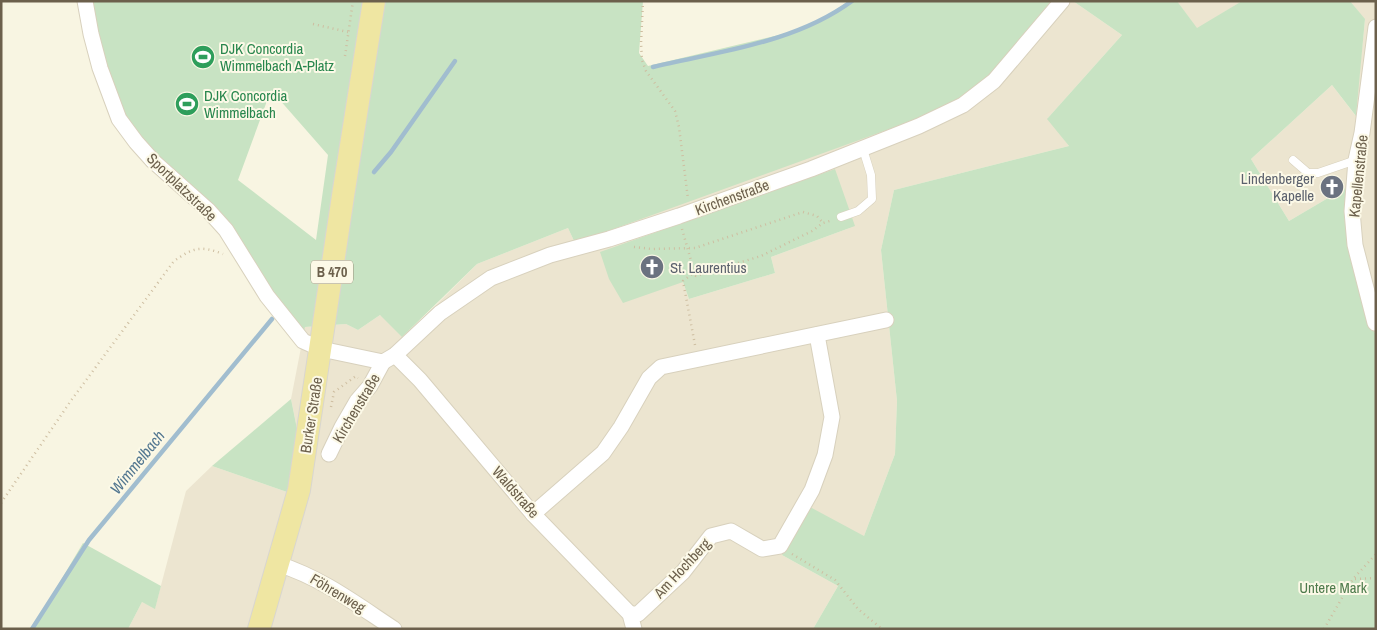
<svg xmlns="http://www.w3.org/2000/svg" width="1377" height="630" viewBox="0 0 1377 630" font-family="'Archivo Narrow',sans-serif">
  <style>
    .residential { fill: #ece5d0; fill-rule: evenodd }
    .green { fill: #c8e3c3; fill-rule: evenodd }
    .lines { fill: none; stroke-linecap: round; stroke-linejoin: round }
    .stream { stroke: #a1bdcf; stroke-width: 4.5 }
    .service-casing { stroke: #d8d1bd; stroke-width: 9 }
    .minor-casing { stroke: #d8d1bd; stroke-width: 17 }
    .primary-casing { stroke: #d9d6d0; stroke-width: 24 }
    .path { stroke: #cebea1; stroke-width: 2.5; stroke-dasharray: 1 4; stroke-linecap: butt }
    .service { stroke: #fff; stroke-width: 8 }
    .minor { stroke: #fff; stroke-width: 15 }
    .primary { stroke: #efe6a2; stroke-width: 22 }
    .labels { text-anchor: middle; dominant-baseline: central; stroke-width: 4; stroke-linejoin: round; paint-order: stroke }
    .shield { fill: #fcf9e7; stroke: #978e7a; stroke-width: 1 }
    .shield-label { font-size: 14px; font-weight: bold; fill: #6c604c }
    .leisure-label { font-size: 15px; fill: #27864d; stroke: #fcf9e7; text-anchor: start }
    .street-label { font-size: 15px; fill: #6c604c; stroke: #fcf9e7 }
    .worship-label { font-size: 15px; fill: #5b616d; stroke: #fcf9e7; text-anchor: end }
    .park-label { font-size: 15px; fill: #4e7b4c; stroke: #fcf9e7 }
    .water-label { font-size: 16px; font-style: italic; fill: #537790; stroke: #fcf9e7 }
  </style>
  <rect width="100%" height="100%" fill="#f8f5e2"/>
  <!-- residential -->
  <g class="residential">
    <path d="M1055,1H1073L1122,35L1048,118L1069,146L894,190L881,250L897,401L895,454L864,536L782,555L838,586L813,629H128L142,602L155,608L186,491L212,466L287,492L298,434L291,399L305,327L346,324L358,330L380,315L410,331L477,264L568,228L575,243ZM855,226L771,257L775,273L689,299L683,282Z"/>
    <polygon points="1177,1 1242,1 1197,29"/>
    <polygon points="1350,1 1376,1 1376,337 1367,310 1345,188 1289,221 1251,159 1332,85 1355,115 1365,20"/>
  </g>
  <!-- green -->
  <g class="green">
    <path d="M80,1H643L639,53L648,66L787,33L820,20L849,1H1055L978,91L942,110L575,243L568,228L477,264L402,337L380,315L358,330L346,324L305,327L301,349L262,300L219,229L135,152ZM271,90L328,155L316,240L238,180Z"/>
    <polygon points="1073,1 1177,1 1197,28 1242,1 1350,1 1365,19 1356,116 1332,85 1251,159 1289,221 1345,188 1354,259 1376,337 1376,629 813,629 838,586 782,555 810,507 864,536 895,454 897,401 881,250 894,190 1069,146 1047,119 1122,35"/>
    <polygon points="835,169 855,226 771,257 775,273 689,299 683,282 623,303 609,279 600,252"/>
    <polygon points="291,399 298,434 287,492 212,466"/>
    <polygon points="83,543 161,586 155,609 142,602 128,629 32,629"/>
  </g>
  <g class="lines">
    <!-- stream -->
    <g class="stream">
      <path d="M653,67C720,51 795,43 852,1"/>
      <polyline points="374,172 391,152 455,61"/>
      <polyline points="32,629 89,540 272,319"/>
    </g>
    <!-- service casing -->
    <g class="service-casing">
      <g id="service">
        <polyline points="1293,160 1308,173 1318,173 1356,160"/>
        <polyline points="841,217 858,211 872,199 871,175 863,149"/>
      </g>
    </g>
    <!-- minor casing -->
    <g class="minor-casing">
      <g id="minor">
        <polyline points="85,1 91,34 100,68 119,119 136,142 153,161 208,210 226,230 267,296 303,341 321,349 383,362 395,355 440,313 491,278 550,255 609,239 679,216 811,169 919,126 963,105 994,81 1062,1"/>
        <polyline points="1375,323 1355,245 1352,211 1356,160 1362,133 1376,27"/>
        <polyline points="395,355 420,380 533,514 630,614 634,629"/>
        <polyline points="329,454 342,427 357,401 370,386 383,362"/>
        <polyline points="533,514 603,453 621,427 649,378 661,367 886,320"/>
        <path d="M278,564C322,578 356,604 394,629"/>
        <polyline points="630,614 638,614 683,572 711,536 731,531 762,549 780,546 812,490 825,455 832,417 817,335"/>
      </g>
    </g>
    <!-- primary casing -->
    <g class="primary-casing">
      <polyline id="primary" points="259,629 299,490 343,196 374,1"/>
    </g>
    <!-- path -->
    <g class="path">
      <polyline points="643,1 641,43 642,60 646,71 675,111 679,127 688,199"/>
      <polyline points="313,24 348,32"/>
      <polyline points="345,56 353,1"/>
      <polyline points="682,229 692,264 692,274"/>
      <polyline points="634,247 652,249 695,248 803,212 817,216 823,223"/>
      <polyline points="695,345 683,281 692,274 696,276 761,256 812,231 823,223 833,220"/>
      <polyline points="331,407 334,392 356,376 358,378"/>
      <path d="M1,503L70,402L174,261C193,248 200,245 223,254"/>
      <polyline points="792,554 835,580 858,609 882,629"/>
      <polyline points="1355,579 1376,578"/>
      <polyline points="1324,629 1353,579 1376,554"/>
    </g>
    <!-- service -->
    <use href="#service" class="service"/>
    <!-- minor -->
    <use href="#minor" class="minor"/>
    <!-- primary -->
    <use href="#primary" class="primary"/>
  </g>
  <!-- icons -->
  <defs>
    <g id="stadium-disc" transform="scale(1.25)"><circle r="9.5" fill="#2e9e5b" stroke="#fcf9e7"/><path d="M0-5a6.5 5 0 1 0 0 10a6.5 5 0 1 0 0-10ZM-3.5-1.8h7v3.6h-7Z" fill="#fff"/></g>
    <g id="church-disc" transform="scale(1.25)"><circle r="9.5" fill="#6b7280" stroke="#fcf9e7"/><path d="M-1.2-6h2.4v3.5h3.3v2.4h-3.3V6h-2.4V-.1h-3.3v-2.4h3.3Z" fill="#fff"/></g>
  </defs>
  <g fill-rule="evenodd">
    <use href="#stadium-disc" x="203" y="57"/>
    <use href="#stadium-disc" x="187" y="104"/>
    <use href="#church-disc" x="1332" y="187"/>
    <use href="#church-disc" x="652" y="267"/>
  </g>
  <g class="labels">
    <!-- shield labels -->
    <rect class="shield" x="311" y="260.5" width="42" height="23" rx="4"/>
    <g class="shield-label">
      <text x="332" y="272">B 470</text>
    </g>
    <!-- leisure labels -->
    <g class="leisure-label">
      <text x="220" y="48">DJK Concordia<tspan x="220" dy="17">Wimmelbach A-Platz</tspan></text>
      <text x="204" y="95">DJK Concordia<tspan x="204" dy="17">Wimmelbach</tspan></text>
    </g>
    <!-- street labels -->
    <g class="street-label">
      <text transform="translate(1358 176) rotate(-84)">Kapellenstraße</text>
      <text transform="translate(182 187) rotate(44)">Sportplatzstraße</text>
      <text transform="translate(732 197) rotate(-20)">Kirchenstraße</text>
      <text transform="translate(356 408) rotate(-59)">Kirchenstraße</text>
      <text transform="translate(311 415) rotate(-81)">Burker Straße</text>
      <text transform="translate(516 492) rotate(49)">Waldstraße</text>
      <text transform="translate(682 568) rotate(-47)">Am Hochberg</text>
      <text transform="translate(338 593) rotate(31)">Föhrenweg</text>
    </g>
    <!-- worship labels -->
    <g class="worship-label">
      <text x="1314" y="178">Lindenberger<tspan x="1314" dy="17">Kapelle</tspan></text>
      <text x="670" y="267" text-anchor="start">St. Laurentius</text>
    </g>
    <!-- park labels -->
    <g class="park-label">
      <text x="1333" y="587">Untere Mark</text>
    </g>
    <!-- water labels -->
    <g class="water-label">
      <text transform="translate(137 462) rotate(-51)">Wimmelbach</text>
    </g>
  </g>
  <!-- border -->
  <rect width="1377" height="630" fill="none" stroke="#6c604c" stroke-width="5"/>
</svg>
